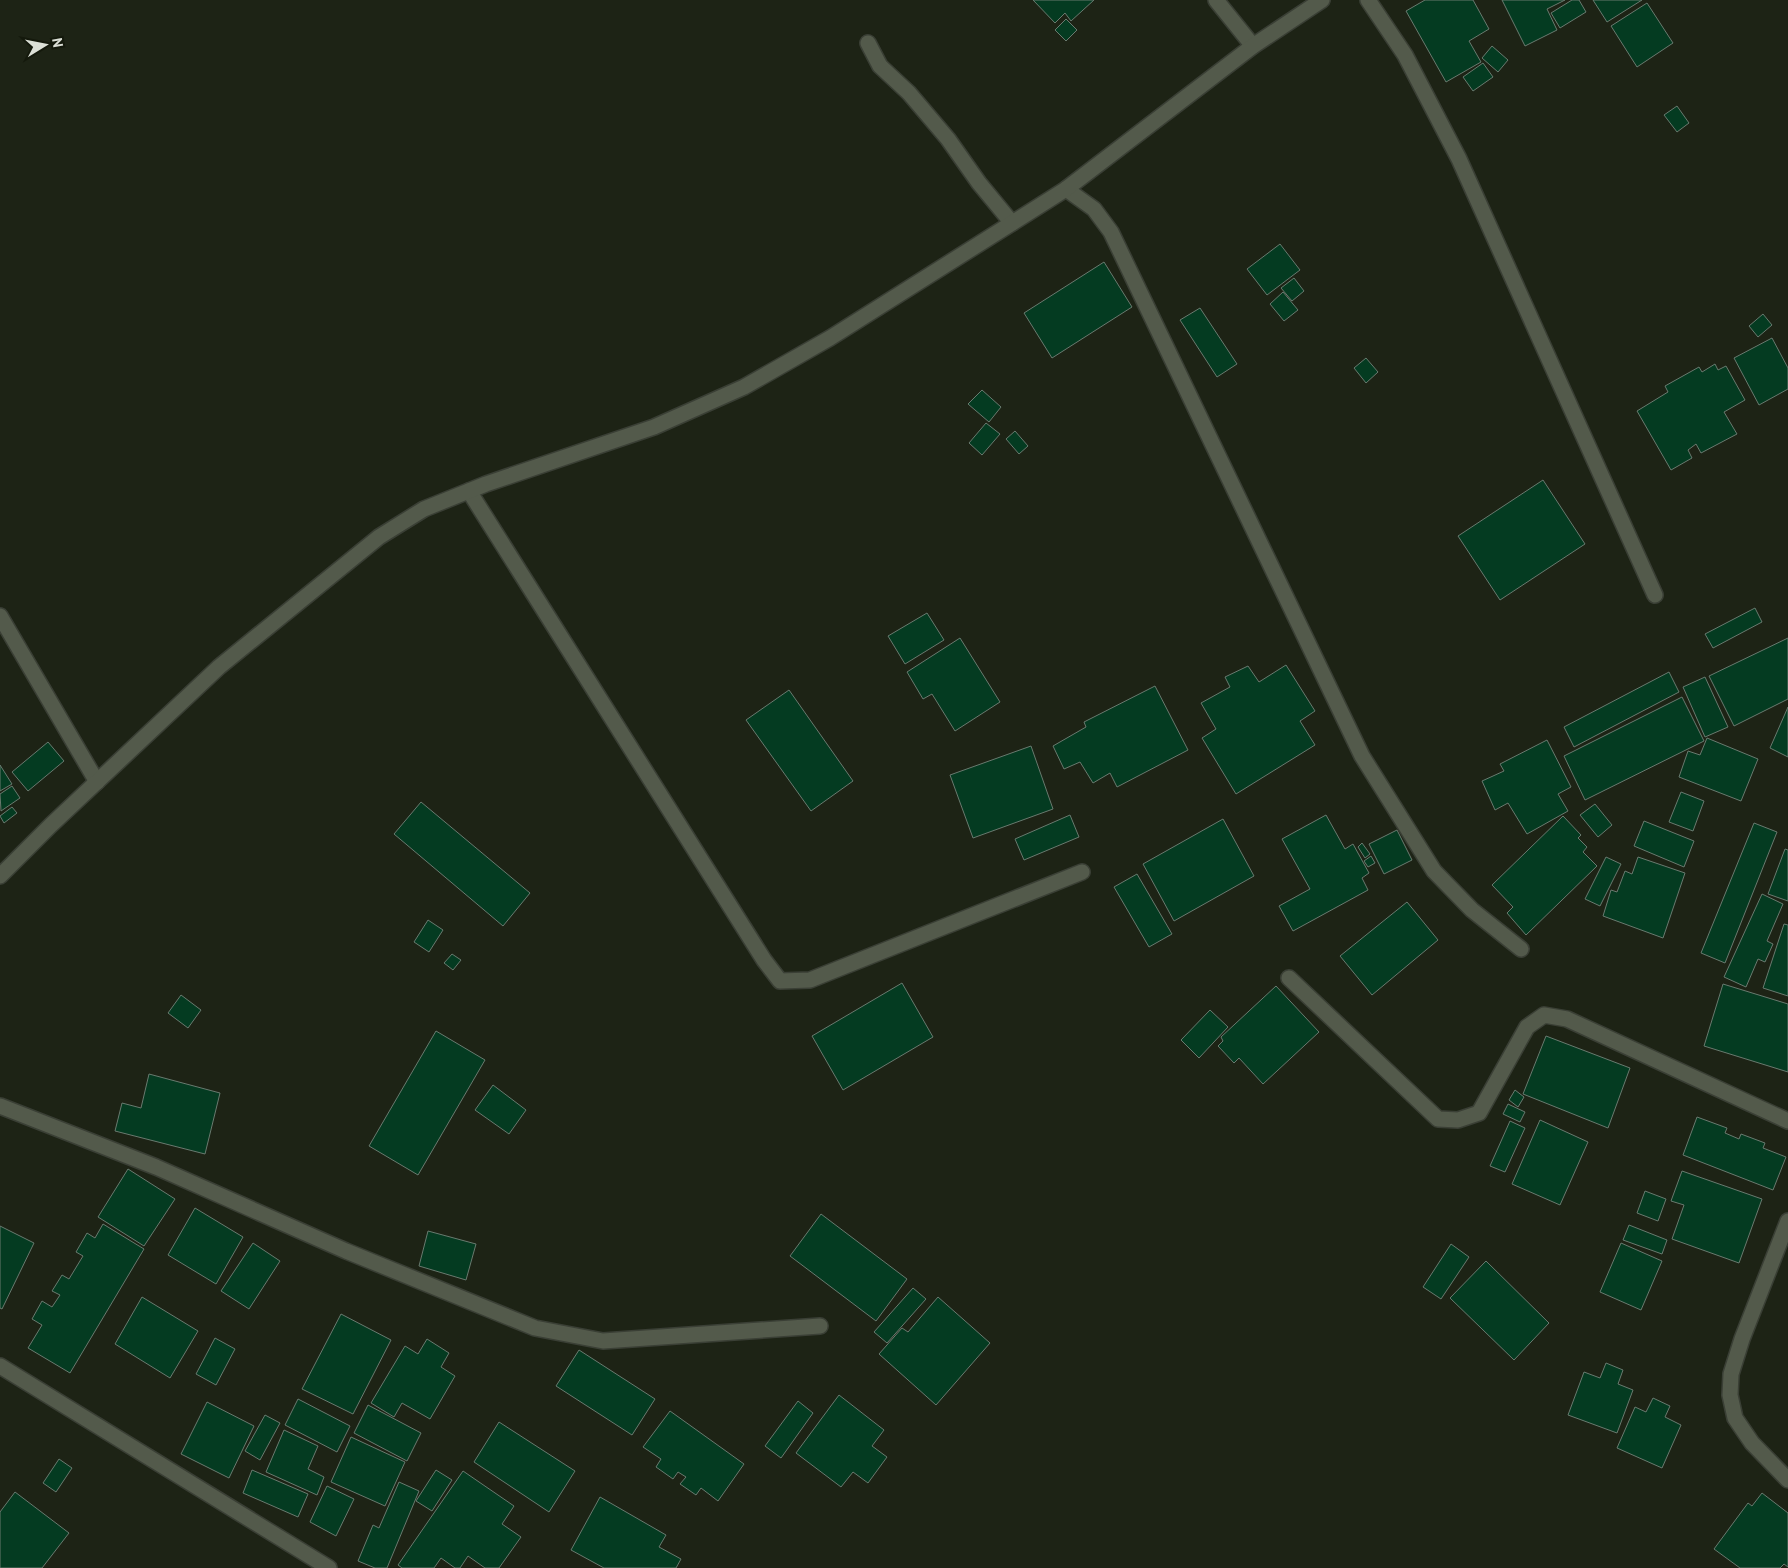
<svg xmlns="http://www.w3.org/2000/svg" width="1788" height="1568" viewBox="0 0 1788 1568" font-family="'PT Sans',sans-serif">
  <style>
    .building { fill: #043b21; stroke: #697a6f }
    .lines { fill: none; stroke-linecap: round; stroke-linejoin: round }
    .minor-casing { stroke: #3a3f35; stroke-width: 18 }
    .minor { stroke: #535a4b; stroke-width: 15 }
  </style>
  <rect width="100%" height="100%" fill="#1d2315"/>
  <!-- building -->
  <g class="building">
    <polygon points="1033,0 1094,0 1071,21 1065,13 1055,23"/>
    <polygon points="1425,0 1473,0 1489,29 1469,41 1481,62 1446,82 1406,11"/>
    <polygon points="1502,0 1565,0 1547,9 1557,30 1525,46"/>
    <polygon points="1572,0 1579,0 1586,12 1560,28 1551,13"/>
    <polygon points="1593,0 1642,0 1607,22"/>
    <polygon points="1647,3 1673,43 1637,67 1611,26"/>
    <polygon points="1066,19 1077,30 1066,41 1055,30"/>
    <polygon points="1492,46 1508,60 1498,72 1482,58"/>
    <polygon points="1483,63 1493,77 1473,91 1463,77"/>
    <polygon points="1677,106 1689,123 1677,132 1664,115"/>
    <polygon points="1280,244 1300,270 1267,295 1247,269"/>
    <polygon points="1104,262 1132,307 1052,358 1024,313"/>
    <polygon points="1294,278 1304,291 1292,301 1281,288"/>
    <polygon points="1283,292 1298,310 1284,321 1270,304"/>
    <polygon points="1200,308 1237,364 1217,377 1180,320"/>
    <polygon points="1763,314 1772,325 1758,337 1749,326"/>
    <polygon points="1772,338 1788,368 1788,389 1759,405 1734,358"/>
    <polygon points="1366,358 1378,372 1366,383 1354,368"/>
    <polygon points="1715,364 1718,370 1726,366 1745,400 1724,412 1737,434 1701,453 1696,444 1688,450 1692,458 1671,470 1637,411 1668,392 1665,386 1699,367 1702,372"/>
    <polygon points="982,390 1001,407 989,422 968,404"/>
    <polygon points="986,423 1000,434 982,455 969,443"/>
    <polygon points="1015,431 1028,446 1019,454 1006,439"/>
    <polygon points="1543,480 1585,544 1500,600 1458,536"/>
    <polygon points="1755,608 1762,622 1713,648 1705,634"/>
    <polygon points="927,613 944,640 905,664 888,636"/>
    <polygon points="960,638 1000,702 955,731 932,694 923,699 907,672"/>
    <polygon points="1788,638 1788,699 1734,726 1709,676"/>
    <polygon points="1286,665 1315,711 1300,721 1315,745 1236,794 1202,738 1216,729 1201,703 1230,687 1225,677 1248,666 1259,682"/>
    <polygon points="1669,672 1679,692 1574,747 1564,727"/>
    <polygon points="1705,677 1728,727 1705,737 1683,687"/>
    <polygon points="1155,686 1188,750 1117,787 1110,773 1093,783 1080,762 1064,769 1053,746 1086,727 1084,722"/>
    <polygon points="789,690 853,781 811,811 746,720"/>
    <polygon points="1682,697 1704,741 1585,800 1564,756"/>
    <polygon points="1788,707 1788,757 1770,748"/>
    <polygon points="1707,738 1758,759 1741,801 1679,777 1688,751 1700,755"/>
    <polygon points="1547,740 1571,787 1558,794 1568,811 1527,834 1508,803 1495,810 1482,781 1504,771 1500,764"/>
    <polygon points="48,742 64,761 28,791 12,772"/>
    <polygon points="1031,746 1053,809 973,838 950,775"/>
    <polygon points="0,765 12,784 0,791"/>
    <polygon points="12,786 20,798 1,811 0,794"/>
    <polygon points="1681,792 1704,801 1693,831 1669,822"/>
    <polygon points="421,802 530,893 503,926 394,834"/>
    <polygon points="1595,804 1612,825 1598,837 1580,815"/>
    <polygon points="12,807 17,813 4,823 0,816"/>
    <polygon points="1070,815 1079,837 1024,860 1015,839"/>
    <polygon points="1326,815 1345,849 1353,844 1369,873 1362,878 1368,890 1293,931 1279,906 1310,889 1282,839"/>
    <polygon points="1563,816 1581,835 1578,838 1587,847 1583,852 1597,866 1526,935 1507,913 1513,907 1492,885"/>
    <polygon points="1223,819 1254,876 1174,921 1143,864"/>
    <polygon points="1644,821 1694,841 1684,867 1634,846"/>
    <polygon points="1754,823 1777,832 1725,963 1701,953"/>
    <polygon points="1397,830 1412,860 1384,874 1369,844"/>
    <polygon points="1362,843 1370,854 1365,858 1358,847"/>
    <polygon points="1785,849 1788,850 1788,901 1768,894"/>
    <polygon points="1371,856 1375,863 1368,867 1364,861"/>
    <polygon points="1606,857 1621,864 1600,906 1585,899"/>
    <polygon points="1638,857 1685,873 1663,938 1603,916 1611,890 1617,892 1625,871 1632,874"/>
    <polygon points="1137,874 1172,934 1149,947 1114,887"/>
    <polygon points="1762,894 1783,904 1767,941 1773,944 1765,962 1758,959 1746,987 1724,977"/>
    <polygon points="1407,902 1438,940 1372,995 1340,956"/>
    <polygon points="428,920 443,930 429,952 414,942"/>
    <polygon points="1784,924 1788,925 1788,996 1763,988"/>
    <polygon points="452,954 461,960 453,970 444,963"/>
    <polygon points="902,983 933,1037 843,1090 812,1036"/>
    <polygon points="1723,984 1788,1004 1788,1072 1704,1046"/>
    <polygon points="1276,986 1319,1032 1263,1084 1239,1058 1234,1063 1218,1046 1223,1041 1221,1037"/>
    <polygon points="181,995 201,1010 188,1028 168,1013"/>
    <polygon points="1210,1010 1228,1027 1199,1058 1181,1040"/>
    <polygon points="436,1031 485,1060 418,1175 369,1146"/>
    <polygon points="1546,1036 1630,1068 1608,1128 1523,1094"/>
    <polygon points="149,1074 220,1093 205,1154 115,1131 122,1103 141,1108"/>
    <polygon points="493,1085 526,1110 509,1134 475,1110"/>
    <polygon points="1515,1090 1524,1097 1518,1107 1509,1100"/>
    <polygon points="1508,1104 1525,1112 1520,1122 1503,1114"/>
    <polygon points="1697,1117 1727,1128 1725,1133 1739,1139 1741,1134 1765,1143 1763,1148 1786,1157 1773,1190 1683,1155"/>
    <polygon points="1540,1120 1588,1142 1560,1205 1512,1184"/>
    <polygon points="1510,1121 1525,1128 1505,1172 1490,1166"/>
    <polygon points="128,1169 175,1199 144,1246 98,1217"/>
    <polygon points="1682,1171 1762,1199 1739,1263 1672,1239 1684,1205 1671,1201"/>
    <polygon points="1645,1191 1666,1199 1658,1221 1637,1213"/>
    <polygon points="195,1208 243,1237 216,1284 168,1255"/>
    <polygon points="821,1214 907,1279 876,1321 790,1256"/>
    <polygon points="103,1224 144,1249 70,1373 28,1348 42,1325 32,1319 42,1301 52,1307 60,1295 52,1291 62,1275 69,1279 83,1256 76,1252 87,1233 95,1238"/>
    <polygon points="1629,1225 1667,1240 1662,1254 1623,1240"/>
    <polygon points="0,1226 34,1243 2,1309 0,1308"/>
    <polygon points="428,1231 476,1244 466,1280 419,1266"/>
    <polygon points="253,1243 280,1261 249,1309 221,1291"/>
    <polygon points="1621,1243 1662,1261 1641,1310 1600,1292"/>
    <polygon points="1451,1244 1469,1257 1441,1299 1423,1287"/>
    <polygon points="1486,1261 1549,1323 1514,1360 1450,1298"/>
    <polygon points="913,1288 926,1299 887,1343 874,1332"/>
    <polygon points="142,1297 198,1331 170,1378 115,1344"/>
    <polygon points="938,1297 990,1343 936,1405 879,1354 902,1328 908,1332"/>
    <polygon points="341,1314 391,1340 353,1414 302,1389"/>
    <polygon points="215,1338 235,1349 216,1385 196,1374"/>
    <polygon points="427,1339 449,1353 441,1367 455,1376 430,1419 402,1403 394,1417 371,1403 405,1346 418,1354"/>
    <polygon points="579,1350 655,1399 632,1435 556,1386"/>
    <polygon points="1606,1363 1623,1370 1618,1384 1633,1390 1617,1433 1568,1415 1584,1372 1600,1378"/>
    <polygon points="839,1395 884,1430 872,1446 887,1457 868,1483 853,1472 841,1487 796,1453"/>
    <polygon points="1653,1398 1670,1406 1665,1417 1681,1425 1662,1468 1617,1448 1635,1407 1646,1412"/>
    <polygon points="298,1399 350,1426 337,1452 285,1425"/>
    <polygon points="798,1401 813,1413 781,1458 765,1446"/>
    <polygon points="207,1402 254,1426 229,1478 181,1454"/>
    <polygon points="368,1405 421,1433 407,1461 354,1433"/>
    <polygon points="670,1411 744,1464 718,1501 701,1488 696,1495 680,1484 686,1477 678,1472 673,1479 656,1467 661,1459 643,1447"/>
    <polygon points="265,1415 280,1423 260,1460 245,1451"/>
    <polygon points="499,1422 575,1471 549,1512 474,1462"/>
    <polygon points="284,1430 318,1446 308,1469 324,1477 317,1495 266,1472"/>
    <polygon points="351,1437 405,1462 385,1506 331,1482"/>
    <polygon points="59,1459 72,1468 56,1492 43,1483"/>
    <polygon points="252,1470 308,1494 298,1517 243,1493"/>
    <polygon points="436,1470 452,1480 432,1511 416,1501"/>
    <polygon points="463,1471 514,1506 502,1524 521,1537 499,1568 485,1568 468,1556 460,1568 455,1568 441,1558 434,1568 402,1568 398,1565"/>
    <polygon points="399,1482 419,1491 387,1568 375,1568 358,1561 373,1525 379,1528"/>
    <polygon points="327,1486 354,1499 336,1536 310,1522"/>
    <polygon points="15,1492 69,1533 42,1568 0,1568 0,1512"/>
    <polygon points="1762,1493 1788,1513 1788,1567 1784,1564 1780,1568 1740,1568 1714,1549 1748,1503 1752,1506"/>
    <polygon points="600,1497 666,1535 659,1547 681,1559 676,1568 604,1568 571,1550"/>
  </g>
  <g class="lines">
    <!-- minor casing -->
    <g class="minor-casing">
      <g id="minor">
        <polyline points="1216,0 1253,46"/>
        <polyline points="1368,0 1405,55 1459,159 1655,595"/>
        <polyline points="868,43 880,66 909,93 948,139 979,183 1012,223"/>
        <polyline points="1066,189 1094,209 1111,232 1362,756 1434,871 1472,910 1521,949"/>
        <polyline points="469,491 764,960 780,981 810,980 1082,872"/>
        <polyline points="0,616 97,782"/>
        <polyline points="0,876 51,825 219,667 379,537 424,509 486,484 654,427 744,387 830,338 1066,189 1253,46 1322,0"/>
        <polyline points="1289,978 1438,1119 1458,1120 1479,1113 1527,1027 1544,1015 1567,1019 1788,1121"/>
        <polyline points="0,1106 156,1167 346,1251 535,1328 603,1341 820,1326"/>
        <polyline points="1788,1221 1742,1339 1731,1374 1730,1395 1735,1418 1752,1443 1788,1480"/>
        <polyline points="0,1366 329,1568"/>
      </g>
    </g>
    <!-- minor -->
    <use href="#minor" class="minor"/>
  </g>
  <!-- north arrow -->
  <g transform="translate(45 45) rotate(80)" stroke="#14190c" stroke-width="4" paint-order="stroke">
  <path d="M0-4L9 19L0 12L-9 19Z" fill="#dce0d7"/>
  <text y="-8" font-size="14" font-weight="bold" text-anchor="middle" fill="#dce0d7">N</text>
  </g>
</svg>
